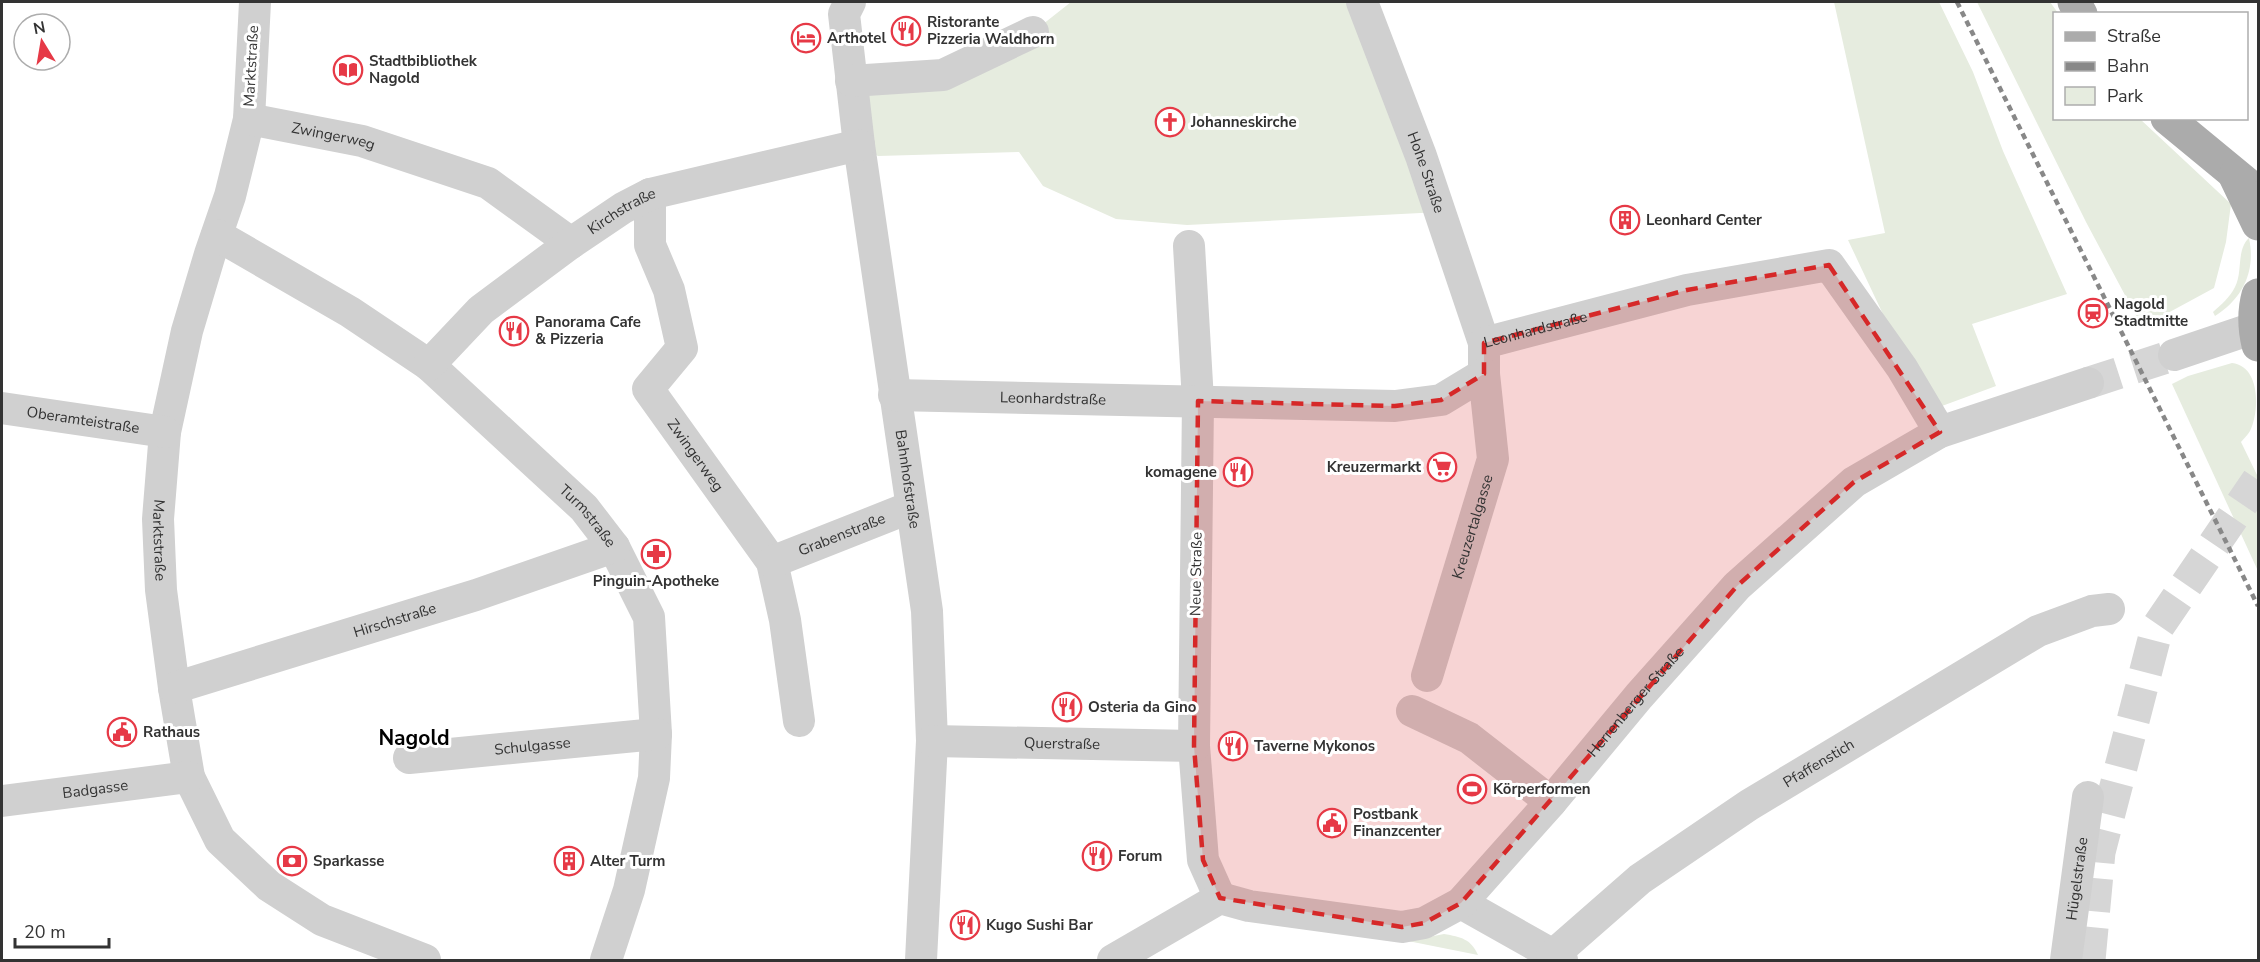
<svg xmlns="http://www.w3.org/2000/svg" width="2260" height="962" viewBox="0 0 2260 962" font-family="'Nunito Sans',sans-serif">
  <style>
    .green { fill: #e6ecdf }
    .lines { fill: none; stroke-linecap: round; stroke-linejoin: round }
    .street-tunnel { stroke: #d6d6d6; stroke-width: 32; stroke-dasharray: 32 16; stroke-linecap: butt }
    .primary-tunnel { stroke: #d6d6d6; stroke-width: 33; stroke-dasharray: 33 16; stroke-linecap: butt }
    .street { stroke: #d0d0d0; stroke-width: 32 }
    .primary { stroke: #ababab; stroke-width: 33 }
    .rail { stroke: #888; stroke-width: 4.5; stroke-dasharray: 6 4.5; stroke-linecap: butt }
    .marked { fill: #d62828; fill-opacity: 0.2; stroke: #d62828; stroke-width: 4.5; stroke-dasharray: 12 8; stroke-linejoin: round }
    .labels { text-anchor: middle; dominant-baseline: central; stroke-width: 6; stroke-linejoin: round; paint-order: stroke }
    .poi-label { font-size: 15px; font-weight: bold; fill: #333; stroke: #fff; text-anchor: start }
    .street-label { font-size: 15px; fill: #333; stroke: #fff }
    .district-label { font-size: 21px; font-weight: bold; fill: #000; stroke: #fff }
  </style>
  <rect width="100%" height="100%" fill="#fff"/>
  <!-- green -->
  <g class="green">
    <polygon points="1071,2 1362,2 1440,212 1187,225 1116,219 1043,186 1019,152 878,156 859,145 851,81 943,75 1033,32"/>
    <polygon points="1834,2 1939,2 1973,72 2003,151 2067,294 1972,324 1996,386 1942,406 1898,346 1848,240 1885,233"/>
    <polygon points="1977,2 2050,2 2058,13 2054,14 2054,118 2140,119 2231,204 2226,242 2214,288 2142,327 2086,222"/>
    <path d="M2249,238C2256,271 2243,298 2215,316L2213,312C2221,305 2230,297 2235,287C2243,272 2236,250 2249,238Z"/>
    <path d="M2232,363C2260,366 2260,410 2250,431C2248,435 2244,438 2241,442L2258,477V571L2172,384L2188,376Z"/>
    <path d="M1444,934C1461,937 1471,939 1478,955L1408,941Z"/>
  </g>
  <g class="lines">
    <!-- street-tunnel -->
    <polyline class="street-tunnel" points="2088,383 2174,355"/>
    <!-- primary-tunnel -->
    <polyline class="primary-tunnel" points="2089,960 2099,852 2157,628 2258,480"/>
    <!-- street -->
    <g class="street">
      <path id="s1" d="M255,2L249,119L230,196L210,254L187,331L165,432L158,519L161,590L174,688L189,777L220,840L269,886L322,920L425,960"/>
      <path id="s2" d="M850,2L844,14L859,145L927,611L932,741L921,960"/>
      <path id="s3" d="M1362,2L1421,156L1484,343"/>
      <polyline points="851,81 943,75 1033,32"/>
      <path id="s4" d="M249,119L362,141L488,183L571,243"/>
      <path id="s5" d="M650,194V245L669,290L682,348L648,389L772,562L785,620L799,721"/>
      <path id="s6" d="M217,235L350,312L429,365L584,508L614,547L649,617L656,734L654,778L629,890L606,960"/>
      <polyline points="1189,246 1198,401 1194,746 1203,860 1220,898"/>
      <polyline points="2174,355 2254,328"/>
      <path id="s7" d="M429,365L481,310L571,243L623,208L650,194L859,145"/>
      <path id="s8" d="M894,395L1395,406L1441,400L1484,374V343L1687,290L1829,265L1902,368L1940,432"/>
      <path id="s9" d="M2,408L165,432"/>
      <path id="s10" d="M772,562L911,507"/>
      <path id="s11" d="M1427,676L1493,459L1484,374"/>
      <path id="s12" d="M174,688L476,595L614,547"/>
      <polyline points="1412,711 1469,738 1551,802"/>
      <path id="s13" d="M932,741L1194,746"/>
      <path id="s14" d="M409,758L656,734"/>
      <path id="s15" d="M2,801L189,777"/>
      <polyline points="1461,903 1562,960"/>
      <path id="s16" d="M1552,956L1640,879L1749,805L2038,631L2092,611L2109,609"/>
      <path id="s17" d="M1113,960L1220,898L1249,906L1402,927L1424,923L1461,903L1551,802L1639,696L1737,586L1854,482L1940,432L2088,383"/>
      <path id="s18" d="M2066,960L2088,797"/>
    </g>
    <!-- primary -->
    <g class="primary">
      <polyline points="2074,2 2081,14"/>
      <polyline points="2167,118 2258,193"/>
      <polyline points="2235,176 2258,224"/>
      <path d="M2258,295C2253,313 2254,328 2258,345"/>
    </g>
    <!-- rail -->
    <polyline class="rail" points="1957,2 2258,606"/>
  </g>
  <!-- marked area -->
  <path class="marked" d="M1829,265L1940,432L1854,482L1737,586L1461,903L1424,923L1402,927L1220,898L1203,860L1194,746L1198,401L1395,406L1441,400L1484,374V343L1687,290Z"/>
  <!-- icons -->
  <defs>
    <g id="restaurant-ring" transform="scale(1.5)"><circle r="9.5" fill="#fff" stroke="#e63946" stroke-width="1.5"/><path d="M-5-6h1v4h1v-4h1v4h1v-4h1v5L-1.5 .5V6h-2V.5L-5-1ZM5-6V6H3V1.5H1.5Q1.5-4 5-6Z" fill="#e63946"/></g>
    <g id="hotel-ring" transform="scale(1.5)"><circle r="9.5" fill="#fff" stroke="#e63946" stroke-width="1.5"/><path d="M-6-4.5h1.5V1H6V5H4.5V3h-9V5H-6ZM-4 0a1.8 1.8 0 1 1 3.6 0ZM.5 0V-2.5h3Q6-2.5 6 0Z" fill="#e63946"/></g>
    <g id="library-ring" transform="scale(1.5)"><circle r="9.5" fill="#fff" stroke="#e63946" stroke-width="1.5"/><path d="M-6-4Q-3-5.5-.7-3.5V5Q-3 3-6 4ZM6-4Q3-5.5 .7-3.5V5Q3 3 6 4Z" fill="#e63946"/></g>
    <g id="church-ring" transform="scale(1.5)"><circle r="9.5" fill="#fff" stroke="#e63946" stroke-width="1.5"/><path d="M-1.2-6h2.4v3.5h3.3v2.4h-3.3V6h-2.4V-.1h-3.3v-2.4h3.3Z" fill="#e63946"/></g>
    <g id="building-ring" transform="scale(1.5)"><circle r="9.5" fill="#fff" stroke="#e63946" stroke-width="1.5"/><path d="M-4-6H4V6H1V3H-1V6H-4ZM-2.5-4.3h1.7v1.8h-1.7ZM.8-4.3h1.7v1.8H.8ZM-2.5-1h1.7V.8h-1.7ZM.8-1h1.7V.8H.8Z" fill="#e63946"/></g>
    <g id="station-ring" transform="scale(1.5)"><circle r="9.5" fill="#fff" stroke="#e63946" stroke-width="1.5"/><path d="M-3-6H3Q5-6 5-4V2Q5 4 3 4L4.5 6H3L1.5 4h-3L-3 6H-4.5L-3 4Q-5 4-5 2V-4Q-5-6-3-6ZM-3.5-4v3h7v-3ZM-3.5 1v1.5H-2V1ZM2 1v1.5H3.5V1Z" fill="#e63946"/></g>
    <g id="supermarket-ring" transform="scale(1.5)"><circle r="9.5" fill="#fff" stroke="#e63946" stroke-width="1.5"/><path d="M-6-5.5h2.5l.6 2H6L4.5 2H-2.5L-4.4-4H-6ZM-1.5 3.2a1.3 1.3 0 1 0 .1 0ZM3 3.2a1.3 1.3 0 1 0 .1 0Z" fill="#e63946"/></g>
    <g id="pharmacy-ring" transform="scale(1.5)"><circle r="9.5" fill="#fff" stroke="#e63946" stroke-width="1.5"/><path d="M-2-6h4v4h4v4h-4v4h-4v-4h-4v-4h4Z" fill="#e63946"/></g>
    <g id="civic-ring" transform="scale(1.5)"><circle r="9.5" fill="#fff" stroke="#e63946" stroke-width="1.5"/><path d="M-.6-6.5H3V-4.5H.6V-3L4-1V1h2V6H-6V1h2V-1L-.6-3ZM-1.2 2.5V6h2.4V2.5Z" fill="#e63946"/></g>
    <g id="stadium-ring" transform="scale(1.5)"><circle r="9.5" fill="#fff" stroke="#e63946" stroke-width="1.5"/><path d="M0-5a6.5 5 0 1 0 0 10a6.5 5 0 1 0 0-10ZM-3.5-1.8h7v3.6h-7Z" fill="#e63946"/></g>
    <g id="bank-ring" transform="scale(1.5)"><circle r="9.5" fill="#fff" stroke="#e63946" stroke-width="1.5"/><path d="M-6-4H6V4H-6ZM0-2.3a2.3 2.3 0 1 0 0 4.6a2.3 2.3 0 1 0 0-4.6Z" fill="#e63946"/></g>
  </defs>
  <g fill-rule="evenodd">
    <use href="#restaurant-ring" x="906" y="31"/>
    <use href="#hotel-ring" x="806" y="38"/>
    <use href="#library-ring" x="348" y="70"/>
    <use href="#church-ring" x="1170" y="122"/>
    <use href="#building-ring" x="1625" y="220"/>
    <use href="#station-ring" x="2093" y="313"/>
    <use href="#restaurant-ring" x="514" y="331"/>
    <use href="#supermarket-ring" x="1442" y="467"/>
    <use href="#restaurant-ring" x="1238" y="472"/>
    <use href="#pharmacy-ring" x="656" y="554"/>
    <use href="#restaurant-ring" x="1067" y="707"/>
    <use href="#civic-ring" x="122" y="732"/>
    <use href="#restaurant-ring" x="1233" y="746"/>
    <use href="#stadium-ring" x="1472" y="789"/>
    <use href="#civic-ring" x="1332" y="823"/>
    <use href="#restaurant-ring" x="1097" y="856"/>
    <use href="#bank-ring" x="292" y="861"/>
    <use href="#building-ring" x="569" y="861"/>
    <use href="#restaurant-ring" x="965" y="925"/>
  </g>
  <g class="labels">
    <!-- poi labels -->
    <g class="poi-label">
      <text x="927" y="22">Ristorante<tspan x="927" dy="17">Pizzeria Waldhorn</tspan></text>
      <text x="827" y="38">Arthotel</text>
      <text x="369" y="61">Stadtbibliothek<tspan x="369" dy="17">Nagold</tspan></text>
      <text x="1191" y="122">Johanneskirche</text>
      <text x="1646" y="220">Leonhard Center</text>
      <text x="2114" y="304">Nagold<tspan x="2114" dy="17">Stadtmitte</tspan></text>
      <text x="535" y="322">Panorama Cafe<tspan x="535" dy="17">&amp; Pizzeria</tspan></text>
      <text x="1421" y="467" text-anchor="end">Kreuzermarkt</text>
      <text x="1217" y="472" text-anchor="end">komagene</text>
      <text x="656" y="581" text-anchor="middle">Pinguin-Apotheke</text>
      <text x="1088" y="707">Osteria da Gino</text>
      <text x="143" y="732">Rathaus</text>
      <text x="1254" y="746">Taverne Mykonos</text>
      <text x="1493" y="789">Körperformen</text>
      <text x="1353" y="814">Postbank<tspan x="1353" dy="17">Finanzcenter</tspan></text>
      <text x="1118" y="856">Forum</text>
      <text x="313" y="861">Sparkasse</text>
      <text x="590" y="861">Alter Turm</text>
      <text x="986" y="925">Kugo Sushi Bar</text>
    </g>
    <!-- street labels -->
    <g class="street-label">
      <text transform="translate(251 66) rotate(-87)">Marktstraße</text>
      <text stroke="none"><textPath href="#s4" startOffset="86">Zwingerweg</textPath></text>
      <text stroke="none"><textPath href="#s3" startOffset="182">Hohe Straße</textPath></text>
      <text stroke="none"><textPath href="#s7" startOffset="248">Kirchstraße</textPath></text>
      <text stroke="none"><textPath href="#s8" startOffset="682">Leonhardstraße</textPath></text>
      <text stroke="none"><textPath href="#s8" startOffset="159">Leonhardstraße</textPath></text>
      <text stroke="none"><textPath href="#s9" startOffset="82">Oberamteistraße</textPath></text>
      <text stroke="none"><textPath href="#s5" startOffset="294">Zwingerweg</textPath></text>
      <text stroke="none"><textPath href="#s2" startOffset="483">Bahnhofstraße</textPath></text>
      <text stroke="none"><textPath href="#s6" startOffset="468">Turmstraße</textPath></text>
      <text stroke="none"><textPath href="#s11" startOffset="156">Kreuzertalgasse</textPath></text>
      <text stroke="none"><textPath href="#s10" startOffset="75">Grabenstraße</textPath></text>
      <text stroke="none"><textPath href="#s1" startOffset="550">Marktstraße</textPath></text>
      <text transform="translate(1196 574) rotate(-89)">Neue Straße</text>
      <text stroke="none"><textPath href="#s12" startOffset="231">Hirschstraße</textPath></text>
      <text stroke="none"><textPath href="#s17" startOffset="639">Herrenberger Straße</textPath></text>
      <text stroke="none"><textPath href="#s13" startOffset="130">Querstraße</textPath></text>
      <text stroke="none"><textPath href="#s14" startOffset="124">Schulgasse</textPath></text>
      <text stroke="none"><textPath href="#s16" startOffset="330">Pfaffenstich</textPath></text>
      <text stroke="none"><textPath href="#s15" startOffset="94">Badgasse</textPath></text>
      <text stroke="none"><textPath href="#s18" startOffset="82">Hügelstraße</textPath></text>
    </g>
    <!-- district labels -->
    <g class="district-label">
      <text x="414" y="738">Nagold</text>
    </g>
  </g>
  <!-- border -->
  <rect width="2260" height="962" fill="none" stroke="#333333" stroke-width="6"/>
  <!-- legend -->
  <rect x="2053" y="12" width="195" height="108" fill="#ffffff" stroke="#adadad" stroke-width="1.5"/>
  <rect x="2065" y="32" width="30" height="9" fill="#ababab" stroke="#adadad" stroke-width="1.5"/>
  <text x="2107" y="42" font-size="18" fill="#333333">Straße</text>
  <rect x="2065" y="62" width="30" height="9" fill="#888888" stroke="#adadad" stroke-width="1.5"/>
  <text x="2107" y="72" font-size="18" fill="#333333">Bahn</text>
  <rect x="2065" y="87" width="30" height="18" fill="#e6ecdf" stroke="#adadad" stroke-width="1.5"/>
  <text x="2107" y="102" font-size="18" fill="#333333">Park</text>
  <!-- north arrow -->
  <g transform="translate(42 42) rotate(349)"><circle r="28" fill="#ffffff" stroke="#adadad" stroke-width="1.5"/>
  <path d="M0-4.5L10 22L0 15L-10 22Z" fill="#e63946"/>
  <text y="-9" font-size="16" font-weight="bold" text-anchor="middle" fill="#333333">N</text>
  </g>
  <!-- scale -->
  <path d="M15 938v9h94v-9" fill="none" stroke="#333333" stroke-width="3"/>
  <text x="24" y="938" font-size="18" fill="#333333" stroke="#ffffff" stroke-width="4.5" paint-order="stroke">20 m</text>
</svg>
